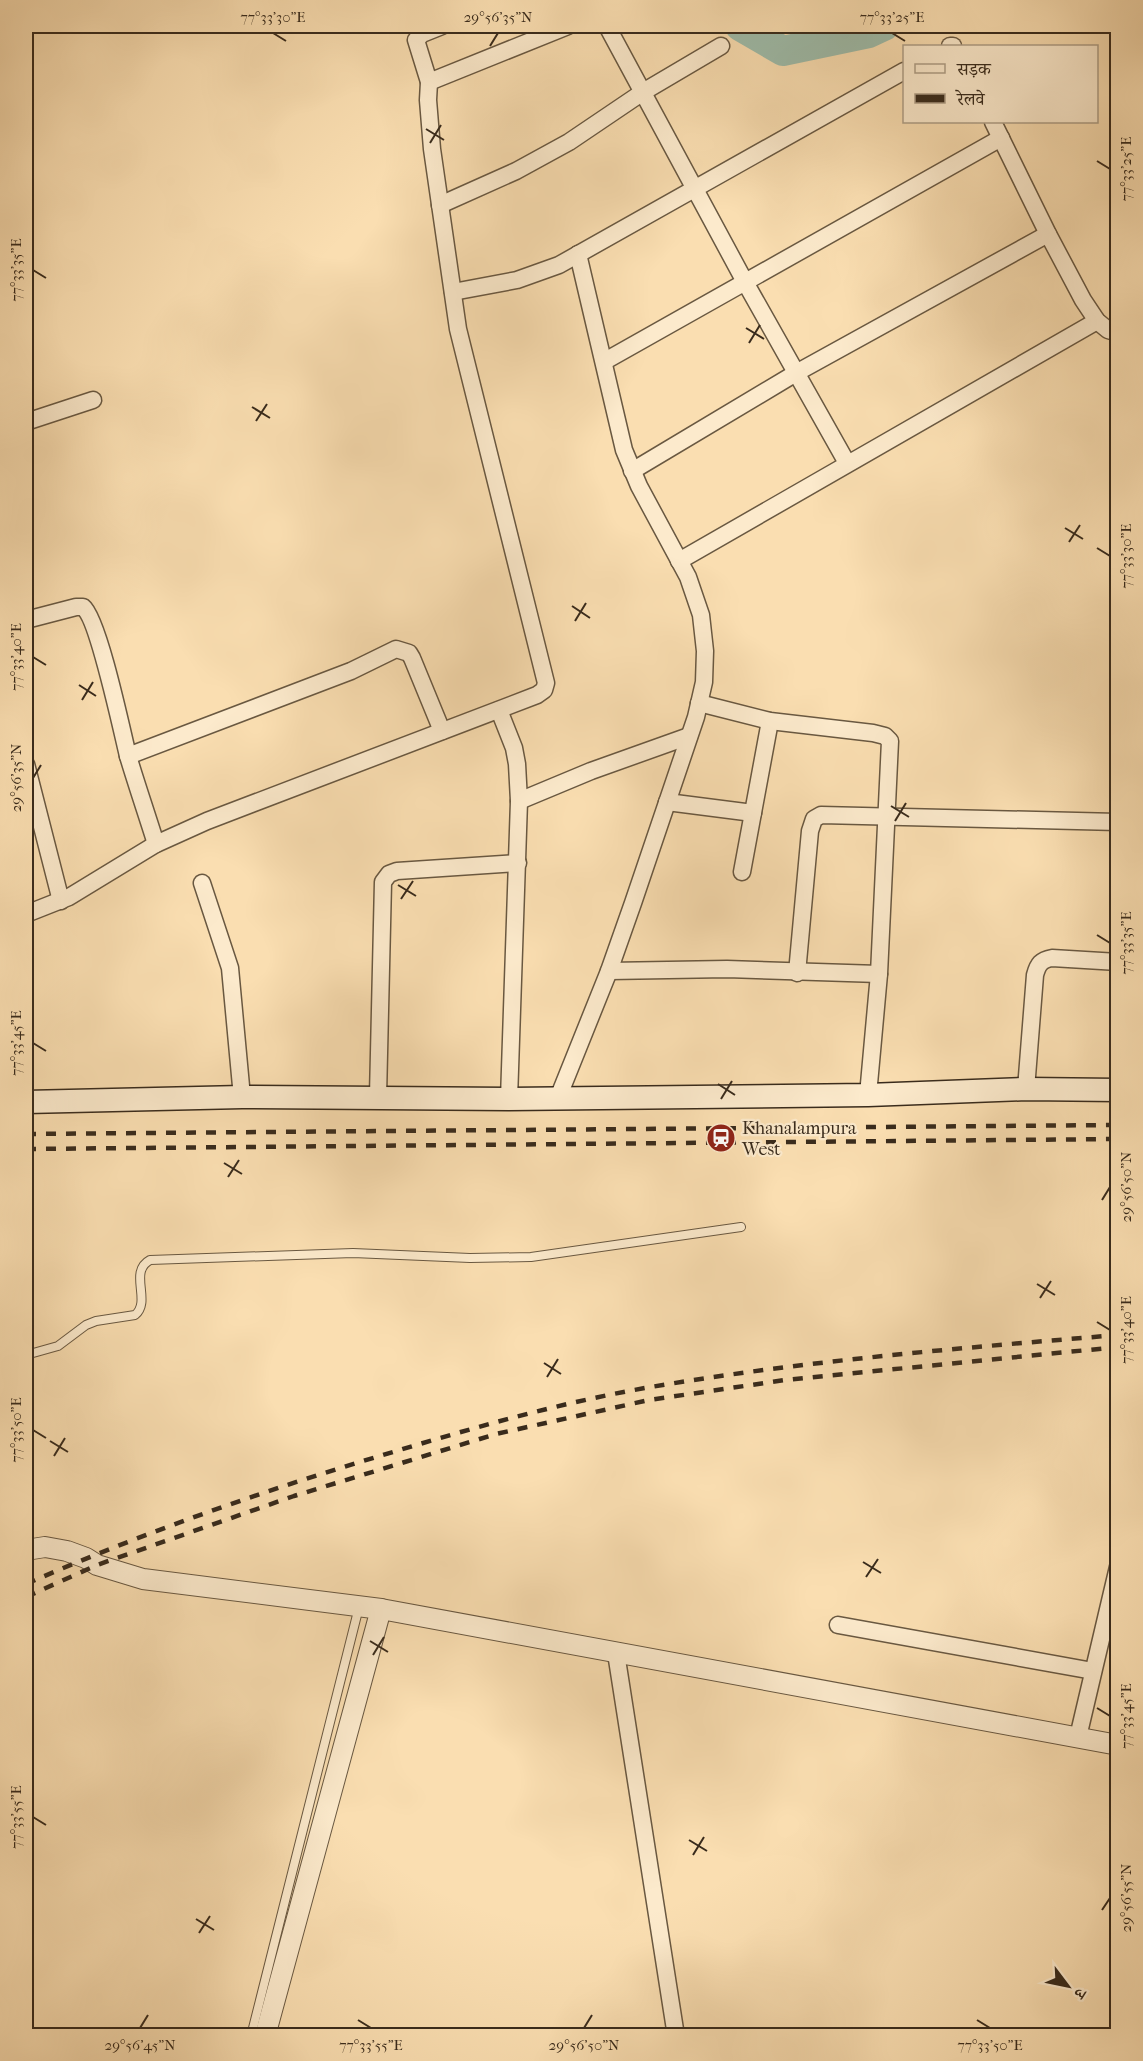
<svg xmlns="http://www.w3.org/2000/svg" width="1143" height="2061" viewBox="0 0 1143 2061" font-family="'IM FELL French Canon','Noto Serif Devanagari',serif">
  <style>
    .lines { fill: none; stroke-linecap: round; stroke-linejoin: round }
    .river { stroke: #9ebcaa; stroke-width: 30 }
    .service-casing { stroke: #695841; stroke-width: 10 }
    .minor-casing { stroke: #695841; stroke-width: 19 }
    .tertiary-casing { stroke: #695841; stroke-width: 22 }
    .secondary-casing { stroke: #392b1c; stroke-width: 25 }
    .service { stroke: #fceacc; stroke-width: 8 }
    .minor { stroke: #fceacc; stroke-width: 16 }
    .tertiary { stroke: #fceacc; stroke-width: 20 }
    .secondary { stroke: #fceacc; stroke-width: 22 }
    .rail { stroke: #392b1c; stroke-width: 4.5; stroke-dasharray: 10 10; stroke-linecap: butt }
    .ticks { fill: none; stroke: #392b1c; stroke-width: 2 }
    .labels { text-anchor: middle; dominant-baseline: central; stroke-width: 4.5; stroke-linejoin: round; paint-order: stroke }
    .poi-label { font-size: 18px; fill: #392b1c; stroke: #fceacc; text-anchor: start }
    .neatline { fill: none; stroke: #392b1c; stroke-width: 2 }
    .ticks-label { font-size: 15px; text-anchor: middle; fill: #392b1c }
  </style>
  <rect width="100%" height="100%" fill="#fadeb1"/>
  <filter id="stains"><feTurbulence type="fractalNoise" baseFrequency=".00333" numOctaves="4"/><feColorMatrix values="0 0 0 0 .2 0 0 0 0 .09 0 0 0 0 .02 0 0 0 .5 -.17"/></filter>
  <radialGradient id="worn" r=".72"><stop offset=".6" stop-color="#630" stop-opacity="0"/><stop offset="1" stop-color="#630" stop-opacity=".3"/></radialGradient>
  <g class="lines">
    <!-- river -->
    <polyline class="river" points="740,26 783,51 869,33 884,26"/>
    <!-- service casing -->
    <g class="service-casing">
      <g id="service">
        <path d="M26,1355L58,1346L86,1325L96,1321L135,1315C152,1301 128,1272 150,1260L353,1253L470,1258L531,1257L741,1227"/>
        <polyline points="251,2036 359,1607"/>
      </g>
    </g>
    <!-- minor casing -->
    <g class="minor-casing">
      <g id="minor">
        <polyline points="607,26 745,282 847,463"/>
        <polyline points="950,46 953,46"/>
        <polyline points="429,82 568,26"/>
        <polyline points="993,122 1048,234 1083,300 1097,321 1108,330 1118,333"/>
        <polyline points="440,205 516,171 569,142 643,92 721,46"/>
        <polyline points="453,292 517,280 559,265 904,71"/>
        <polyline points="605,361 1001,138"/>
        <polyline points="26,422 93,400"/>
        <polyline points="632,471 796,373 1048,234"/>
        <polyline points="679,561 1097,321"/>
        <path d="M26,620L76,607H83C98,618 122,731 128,756C137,786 147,815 156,844"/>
        <polyline points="699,703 770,721 873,733 885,736 890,741 879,974 868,1095"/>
        <polyline points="499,710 514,748 517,764 519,801 509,1099"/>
        <polyline points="128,756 351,671 396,649 409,653 412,658 442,731"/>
        <polyline points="26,764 61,901"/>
        <polyline points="519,801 591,771 689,736"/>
        <polyline points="667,802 753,813"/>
        <polyline points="742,872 770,721"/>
        <polyline points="202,883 230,968 242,1097"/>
        <polyline points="26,914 69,897 156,844 207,821 537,695 544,690 546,683 458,329 432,149 428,100 429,82 416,40 422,34 442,26"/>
        <polyline points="609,971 727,969 879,974"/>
        <polyline points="797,973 810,831 814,819 821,815 1118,822"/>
        <path d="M1026,1089L1035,975C1038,964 1041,960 1052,958L1118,962"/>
        <polyline points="378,1096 383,882 389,874 397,871 518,863"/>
        <polyline points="558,1098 609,971 633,903 696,717 704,682 705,651 701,615 688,577 639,486 624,450 578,254"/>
        <polyline points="838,1625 1093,1671"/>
        <polyline points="616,1653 676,2036"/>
        <polyline points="1078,1737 1118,1567"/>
      </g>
    </g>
    <!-- tertiary casing -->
    <g class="tertiary-casing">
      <g id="tertiary">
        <polyline points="26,1550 45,1547 67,1551 86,1558 97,1565 143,1579 381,1609"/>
        <polyline points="265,2036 381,1609 1118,1745"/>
      </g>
    </g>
    <!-- secondary casing -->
    <g class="secondary-casing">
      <polyline id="secondary" points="26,1102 242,1097 509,1099 868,1095 1026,1089 1118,1090"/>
    </g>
    <!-- service -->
    <use href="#service" class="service"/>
    <!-- minor -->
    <use href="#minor" class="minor"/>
    <!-- tertiary -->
    <use href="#tertiary" class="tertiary"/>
    <!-- secondary -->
    <use href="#secondary" class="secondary"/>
    <!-- rail -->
    <g class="rail">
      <polyline points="26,1134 1118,1125"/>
      <polyline points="26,1149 1118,1139"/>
      <path d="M26,1584C145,1532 268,1489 393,1452C476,1427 560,1403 645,1388C801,1361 960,1348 1118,1335"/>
      <polyline points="26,1597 97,1565 294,1496 496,1434 649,1400 785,1380 1118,1347"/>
    </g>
  </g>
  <!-- ticks -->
  <path class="ticks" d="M273,33L286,41M892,33L905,41M490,46L498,33M426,129L444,140M430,143L441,125M1097,161L1110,169M33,270L46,278M746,328L764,339M749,343L760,325M252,407L270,418M256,421L267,404M1065,528L1083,539M1069,542L1080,525M1097,548L1110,556M572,606L590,618M575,621L586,603M33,657L46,665M79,685L96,696M82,700L93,682M33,778L41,765M891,806L909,817M895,821L906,803M398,885L416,896M401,899L413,881M1097,935L1110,943M33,1043L46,1051M718,1084L735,1095M721,1099L732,1081M224,1163L242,1174M228,1177L239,1160M1102,1200L1110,1187M1037,1284L1055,1295M1040,1298L1051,1281M1097,1322L1110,1330M544,1363L561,1374M547,1377L558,1359M33,1430L46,1438M50,1441L68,1452M54,1456L65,1438M863,1562L881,1573M866,1577L878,1559M370,1641L388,1652M373,1655L384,1637M1097,1708L1110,1716M33,1817L46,1825M689,1840L707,1851M693,1855L704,1837M1102,1910L1110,1898M196,1919L214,1930M199,1933L210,1916M358,2020L371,2028M977,2020L990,2028M140,2028L148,2015M584,2028L592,2015"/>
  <!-- icons -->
  <defs>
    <g id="station-disc" transform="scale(1.5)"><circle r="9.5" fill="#8f2418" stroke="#fceacc"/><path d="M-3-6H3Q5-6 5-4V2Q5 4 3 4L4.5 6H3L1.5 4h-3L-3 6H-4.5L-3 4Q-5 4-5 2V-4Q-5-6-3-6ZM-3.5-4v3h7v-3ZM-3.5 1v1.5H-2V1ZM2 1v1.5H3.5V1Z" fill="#fff"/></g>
  </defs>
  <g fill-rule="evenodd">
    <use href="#station-disc" x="721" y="1138"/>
  </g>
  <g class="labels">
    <!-- poi labels -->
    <g class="poi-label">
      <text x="742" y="1128">Khanalampura<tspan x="742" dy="21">West</tspan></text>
    </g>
  </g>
  <!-- margin -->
  <rect width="1143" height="2061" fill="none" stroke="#fadeb1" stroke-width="66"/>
  <!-- legend -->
  <rect x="903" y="45" width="195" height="78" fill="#fceacc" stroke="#ae9e86" stroke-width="1.5"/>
  <rect x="915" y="64" width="30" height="9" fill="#fceacc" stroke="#ae9e86" stroke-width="1.5"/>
  <text x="957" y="75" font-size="18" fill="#392b1c">सड़क</text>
  <rect x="915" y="94" width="30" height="9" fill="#392b1c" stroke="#ae9e86" stroke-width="1.5"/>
  <text x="957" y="105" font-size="18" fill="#392b1c">रेलवे</text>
  <!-- north arrow -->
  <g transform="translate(1068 1986) rotate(122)" stroke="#fceacc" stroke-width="4.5" paint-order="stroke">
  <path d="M0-4.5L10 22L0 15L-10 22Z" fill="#392b1c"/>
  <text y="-9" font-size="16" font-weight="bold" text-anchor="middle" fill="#392b1c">उ</text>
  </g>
  <rect x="33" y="33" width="1077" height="1995" class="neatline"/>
  <g class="ticks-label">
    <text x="273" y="22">77°33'30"E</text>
    <text x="498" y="22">29°56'35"N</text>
    <text x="892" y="22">77°33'25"E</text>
    <text transform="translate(1126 169) rotate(-90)" y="5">77°33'25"E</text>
    <text transform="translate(16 270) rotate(-90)" y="5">77°33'35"E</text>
    <text transform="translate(1126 556) rotate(-90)" y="5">77°33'30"E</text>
    <text transform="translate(16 657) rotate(-90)" y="5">77°33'40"E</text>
    <text transform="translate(16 778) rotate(-90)" y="5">29°56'35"N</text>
    <text transform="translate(1126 943) rotate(-90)" y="5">77°33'35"E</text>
    <text transform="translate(16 1043) rotate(-90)" y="5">77°33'45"E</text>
    <text transform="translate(1126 1187) rotate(-90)" y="5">29°56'50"N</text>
    <text transform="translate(1126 1330) rotate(-90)" y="5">77°33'40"E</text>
    <text transform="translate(16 1430) rotate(-90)" y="5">77°33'50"E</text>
    <text transform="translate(1126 1716) rotate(-90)" y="5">77°33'45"E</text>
    <text transform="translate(16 1817) rotate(-90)" y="5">77°33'55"E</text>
    <text transform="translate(1126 1898) rotate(-90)" y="5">29°56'55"N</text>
    <text x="140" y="2050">29°56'45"N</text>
    <text x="371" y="2050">77°33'55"E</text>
    <text x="584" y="2050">29°56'50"N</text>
    <text x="990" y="2050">77°33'50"E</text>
  </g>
  <rect width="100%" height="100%" filter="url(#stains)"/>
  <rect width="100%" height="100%" fill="url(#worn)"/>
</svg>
